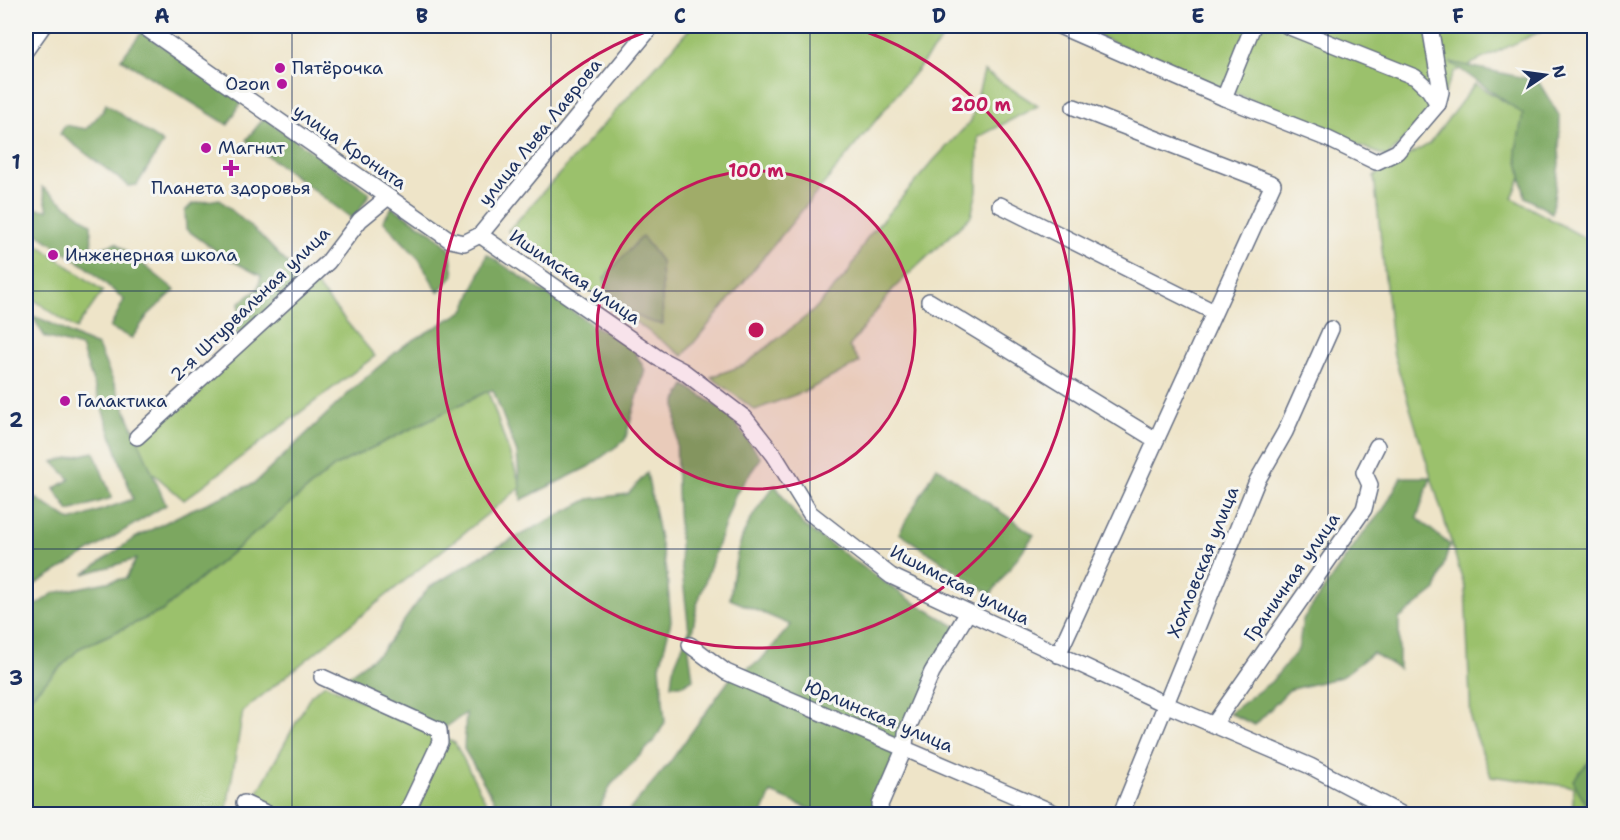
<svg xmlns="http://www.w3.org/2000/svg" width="1620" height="840" viewBox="0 0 1620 840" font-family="'Shantell Sans',sans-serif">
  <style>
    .green { fill: #9bc16c; stroke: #5b7865; stroke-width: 1.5 }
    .forest { fill: #7ca760; stroke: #4c6b5f; stroke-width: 1.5 }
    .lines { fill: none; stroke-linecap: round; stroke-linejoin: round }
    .minor-casing { stroke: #656e83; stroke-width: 18 }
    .minor { stroke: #fff; stroke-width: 15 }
    .grid { fill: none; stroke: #1b2f5e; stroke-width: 1.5; stroke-opacity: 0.55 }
    .ring { fill: none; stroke: #c2185b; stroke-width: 3 }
    .poi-dot { fill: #b5179e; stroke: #f6f6f2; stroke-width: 2 }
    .labels { text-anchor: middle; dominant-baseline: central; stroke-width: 6; stroke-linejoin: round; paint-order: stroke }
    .poi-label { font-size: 18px; fill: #1b2f5e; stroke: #f6f6f2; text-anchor: start }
    .street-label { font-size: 18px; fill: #1b2f5e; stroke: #f6f6f2 }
    .centre { fill: #c2185b; stroke: #f6f6f2; stroke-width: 3 }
    .ring-label { font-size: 18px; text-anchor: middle; font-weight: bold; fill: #c2185b; stroke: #f6f6f2; stroke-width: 6; stroke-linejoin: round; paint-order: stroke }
    .neatline { fill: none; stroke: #1b2f5e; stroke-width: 2 }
    .grid-label { font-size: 20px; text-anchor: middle; font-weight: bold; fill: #1b2f5e }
  </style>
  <rect width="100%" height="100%" fill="#f6f6f2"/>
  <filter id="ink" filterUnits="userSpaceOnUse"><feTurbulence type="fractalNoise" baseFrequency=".0167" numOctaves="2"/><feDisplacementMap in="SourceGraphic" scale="12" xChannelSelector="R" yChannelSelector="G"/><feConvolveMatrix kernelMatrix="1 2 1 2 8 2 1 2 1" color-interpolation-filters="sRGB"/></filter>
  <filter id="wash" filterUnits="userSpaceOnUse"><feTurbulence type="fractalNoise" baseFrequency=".008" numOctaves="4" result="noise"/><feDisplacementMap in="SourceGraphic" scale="24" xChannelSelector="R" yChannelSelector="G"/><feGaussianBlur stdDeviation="1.35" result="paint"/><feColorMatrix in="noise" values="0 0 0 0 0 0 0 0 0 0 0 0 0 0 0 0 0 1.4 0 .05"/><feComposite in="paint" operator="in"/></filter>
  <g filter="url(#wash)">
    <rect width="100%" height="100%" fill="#eee4c8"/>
    <!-- green -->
    <g class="green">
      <polygon points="692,26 953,26 683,356 508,231"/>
      <polygon points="1074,26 1552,26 1454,72 1441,100 1387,157"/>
      <polygon points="984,71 1038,106 978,137 977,191 971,216 893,289 849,347 860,362 808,390 755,410 711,377 744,365 789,330 813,311 848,273 867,238 934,160 971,121"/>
      <polygon points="1475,84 1544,125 1512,198 1594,243 1594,814 1572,814 1574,787 1491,776 1471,722 1465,588 1393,352 1374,176 1429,144"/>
      <polygon points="27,237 103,291 76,329 26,294"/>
      <polygon points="316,285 375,356 184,500 127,451"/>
      <polygon points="488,391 521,487 243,711 226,814 26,814 26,701 80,648 162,611 335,466"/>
      <polygon points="325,684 455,743 492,814 276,814 252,803 311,695"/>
    </g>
    <!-- forest -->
    <g class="forest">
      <polygon points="142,32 242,101 228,125 121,59"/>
      <polygon points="1450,62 1538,81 1560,117 1559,164 1552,213 1525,197 1516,150 1523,114"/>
      <polygon points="106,104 163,143 137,185 129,186 60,134 65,125 86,129 103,111"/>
      <polygon points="264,118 370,193 354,220 246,140"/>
      <polygon points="42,187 91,224 92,251 116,243 175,290 148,315 132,338 110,328 124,300 88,268 26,226 26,208 48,210"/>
      <polygon points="219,199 261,236 309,286 248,333 228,333 239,321 239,303 258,289 261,276 225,257 186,229 185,211 192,204"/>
      <polygon points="392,207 433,233 450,249 454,275 438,292 419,259 383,221"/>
      <path d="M642,236L661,261L663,324C640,323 609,300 604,278Z"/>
      <polygon points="487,254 593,325 633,348 645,370 625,440 588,467 521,500 517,453 493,390 488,391 335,466 162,611 80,648 26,701 26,612 54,593 126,578 136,559 84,574 133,539 188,511 255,483 356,386 403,346 465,310"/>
      <path d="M32,316C56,322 74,339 98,346L166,505L26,590V485L31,495L71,521L133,499L81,347L45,337Z"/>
      <polygon points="685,385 728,413 761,458 735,495 697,605 689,650 693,679 683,685 671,685 673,669 689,631 681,563 677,491 676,401"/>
      <polygon points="94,452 112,498 69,511 54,489 70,479 53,462"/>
      <polygon points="937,467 1034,535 991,594 899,533"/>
      <polygon points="647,473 667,575 671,621 660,666 665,722 655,740 611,785 597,814 502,814 464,749 466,713 439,732 339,682 381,652 428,588 488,552 589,499 628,494"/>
      <polygon points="1401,477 1431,477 1417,518 1450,545 1436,590 1399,619 1399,669 1373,653 1341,677 1289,690 1255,725 1229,713 1271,682 1298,650 1303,619 1360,537 1383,510"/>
      <path d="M775,485L803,525L912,601L957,627L879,814H822L771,793L762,814H626L670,762L732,676L759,662L791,625L730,599C736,546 741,527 775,485Z"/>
      <polygon points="1592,758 1594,759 1594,814 1587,814 1589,811 1573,780"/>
    </g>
  </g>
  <g filter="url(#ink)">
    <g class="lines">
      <!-- minor casing -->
      <g class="minor-casing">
        <g id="minor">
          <polyline points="143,26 450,240 464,243 480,235 652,26"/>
          <polyline points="1059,26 1224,98 1253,26"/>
          <polyline points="1287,26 1415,77 1429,90 1438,104"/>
          <polyline points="26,50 43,26"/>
          <polyline points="1224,98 1328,139 1376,162 1397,152 1438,104 1441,92 1430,26"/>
          <polyline points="1000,205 1214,312"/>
          <polyline points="480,235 658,358 683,371 745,418 774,455 810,513 891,576 1165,704 1310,766 1401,814"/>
          <polyline points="929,301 1156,440"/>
          <polyline points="137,437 328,262 360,220 388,197"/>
          <polyline points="690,645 726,672 1057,814"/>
          <polyline points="1058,655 1273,184 1074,107"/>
          <polyline points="322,677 439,730 440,742 406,814"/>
          <polyline points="1214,724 1364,509 1370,485 1364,472 1377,446"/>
          <polyline points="244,803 268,814"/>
          <polyline points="881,814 880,805 905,747 906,733 932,672 967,614"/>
          <polyline points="1121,814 1257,481 1285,432 1331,329"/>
        </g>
      </g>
      <!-- minor -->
      <use href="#minor" class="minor"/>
    </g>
  </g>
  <!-- grid -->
  <path class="grid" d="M292,26V814M551,26V814M810,26V814M1069,26V814M1328,26V814M26,291H1594M26,549H1594"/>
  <!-- distance rings -->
  <circle cx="756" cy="330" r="159" fill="#c2185b" fill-opacity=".12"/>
  <g class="ring">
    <circle cx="756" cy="330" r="159"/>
    <path d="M849 26A318 318 0 1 1 663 26"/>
  </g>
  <!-- markers -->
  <g class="poi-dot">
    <circle cx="280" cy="68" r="6"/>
    <circle cx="282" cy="84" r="6"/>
    <circle cx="206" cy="148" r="6"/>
    <path d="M228 159h6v6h6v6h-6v6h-6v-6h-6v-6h6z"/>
    <circle cx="53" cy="255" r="6"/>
    <circle cx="65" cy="401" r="6"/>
  </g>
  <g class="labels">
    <!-- poi labels -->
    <g class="poi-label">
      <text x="292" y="68">Пятёрочка</text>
      <text x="270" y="84" text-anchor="end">Ozon</text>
      <text x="218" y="148">Магнит</text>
      <text x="231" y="188" text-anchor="middle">Планета здоровья</text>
      <text x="65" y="255">Инженерная школа</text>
      <text x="77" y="401">Галактика</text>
    </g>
    <!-- street labels -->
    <g class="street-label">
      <text transform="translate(540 132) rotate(-51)">улица Льва Лаврова</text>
      <text transform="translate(350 147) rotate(35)">улица Кронита</text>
      <text transform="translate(575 277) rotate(34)">Ишимская улица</text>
      <text transform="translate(250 304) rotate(-44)">2-я Штурвальная улица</text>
      <text transform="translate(1203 562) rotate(-68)">Хохловская улица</text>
      <text transform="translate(1292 577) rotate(-55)">Граничная улица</text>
      <text transform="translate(960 585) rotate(27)">Ишимская улица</text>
      <text transform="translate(879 716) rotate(23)">Юрлинская улица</text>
    </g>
  </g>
  <circle cx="756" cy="330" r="9" class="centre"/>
  <g class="ring-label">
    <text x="981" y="111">200 m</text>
    <text x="756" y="177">100 m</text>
  </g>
  <!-- margin -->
  <rect width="1620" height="840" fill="none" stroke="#f6f6f2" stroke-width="66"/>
  <!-- north arrow -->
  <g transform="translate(1545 75) rotate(77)" stroke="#f6f6f2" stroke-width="4.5" paint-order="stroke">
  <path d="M0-4.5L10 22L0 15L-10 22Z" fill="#1b2f5e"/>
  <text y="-9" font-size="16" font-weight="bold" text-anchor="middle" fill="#1b2f5e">N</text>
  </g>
  <rect x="33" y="33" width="1554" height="774" class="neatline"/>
  <g class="grid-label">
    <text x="162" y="23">A</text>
    <text x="422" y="23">B</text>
    <text x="680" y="23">C</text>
    <text x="939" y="23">D</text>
    <text x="1198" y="23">E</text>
    <text x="1458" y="23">F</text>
    <text x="16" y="169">1</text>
    <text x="16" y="427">2</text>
    <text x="16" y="685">3</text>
  </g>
</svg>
